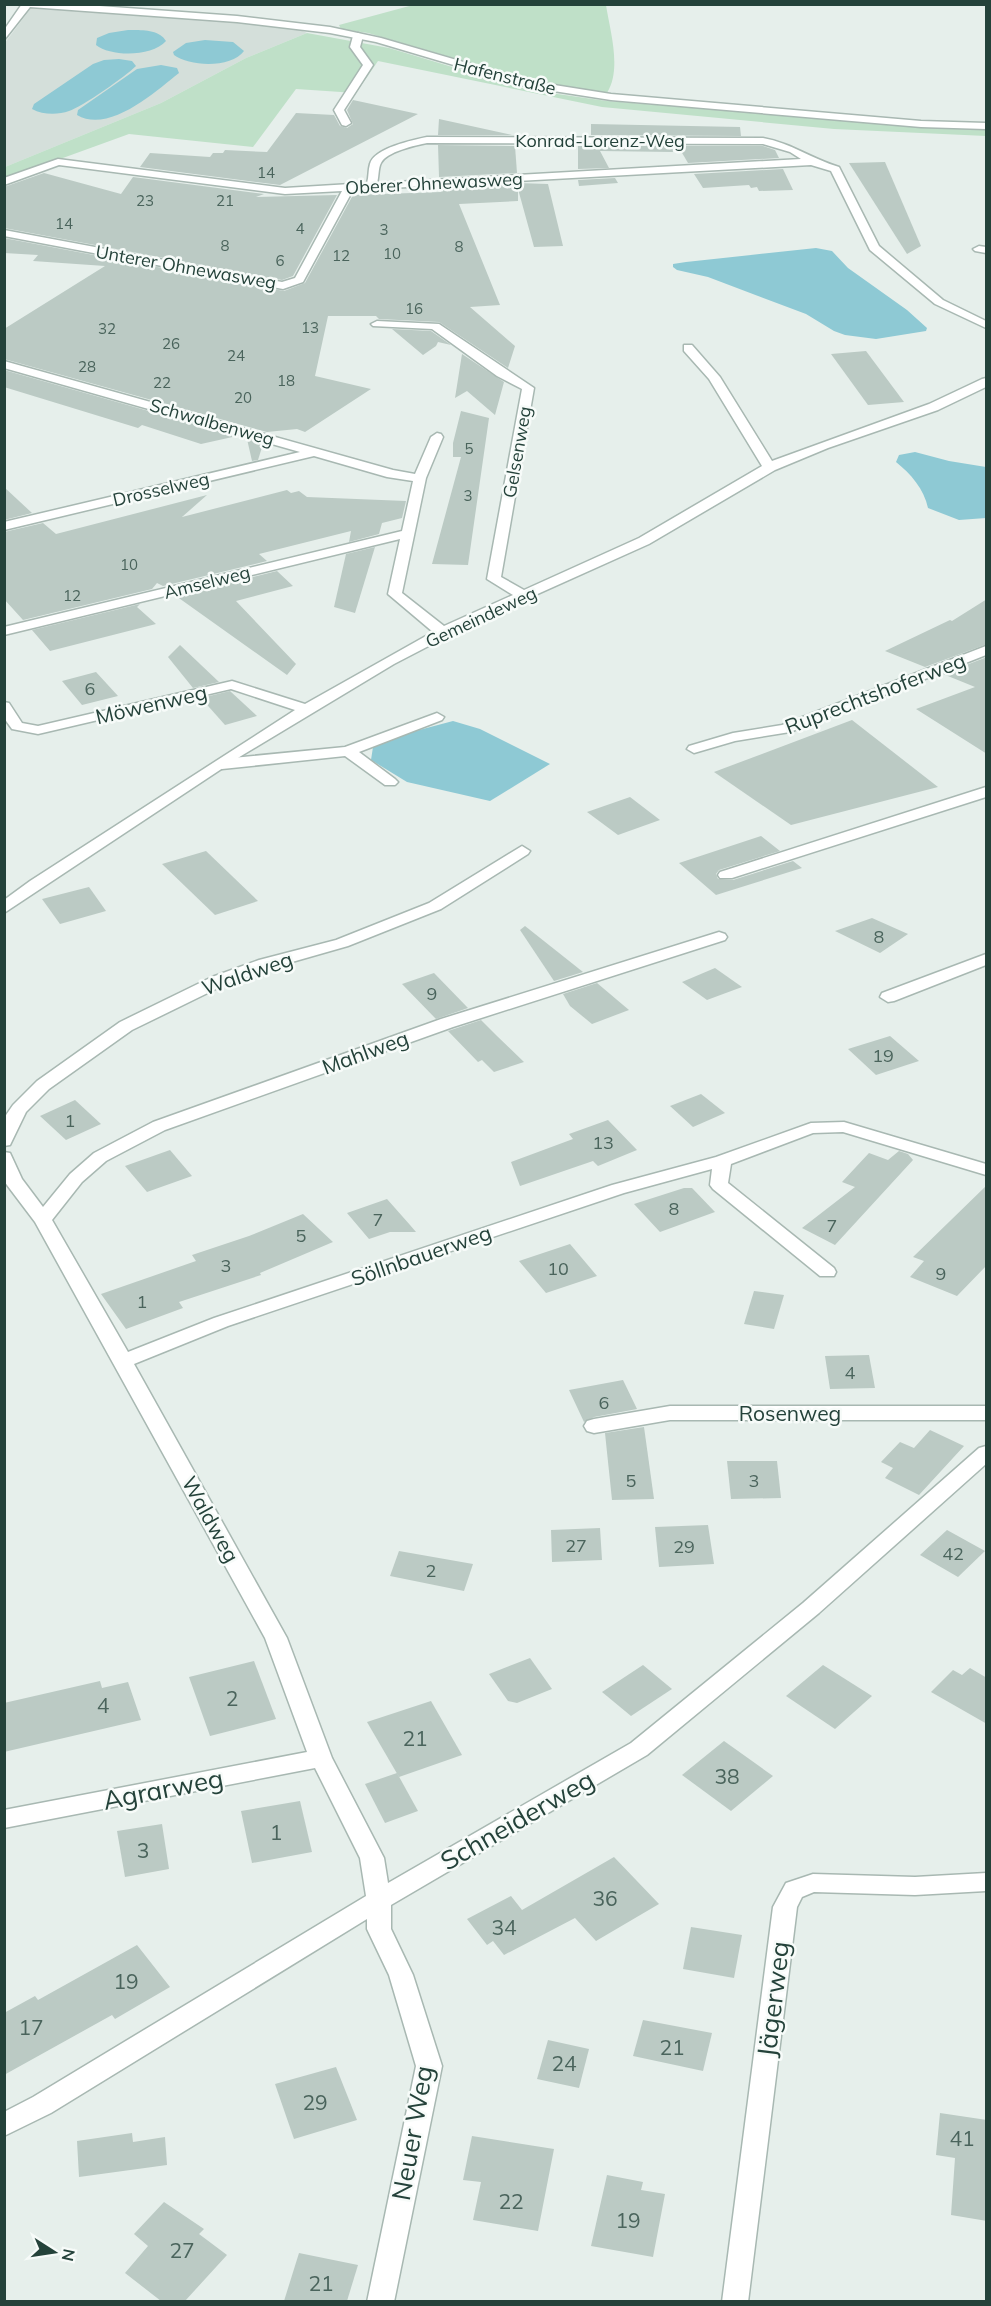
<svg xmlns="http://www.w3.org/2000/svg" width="991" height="2306" viewBox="0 0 991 2306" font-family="Mulish,sans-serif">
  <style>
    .built { fill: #d4dfda }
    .green { fill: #bfe0c8 }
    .water { fill: #8ec9d4 }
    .building { fill: #bbcac4 }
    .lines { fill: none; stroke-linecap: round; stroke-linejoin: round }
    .lane-casing { stroke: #a8b8b2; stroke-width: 3 }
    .street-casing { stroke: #a8b8b2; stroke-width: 3 }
    .lane { fill: #fff; fill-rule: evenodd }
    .street { fill: #fff; fill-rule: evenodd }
    .labels { text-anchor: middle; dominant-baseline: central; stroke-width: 5; stroke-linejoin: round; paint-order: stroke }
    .far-number-label { font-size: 15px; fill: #4a645c }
    .far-street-label { font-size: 18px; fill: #24423a; stroke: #f7fbf9 }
    .number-label { font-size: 18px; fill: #4a645c }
    .street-label { font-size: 21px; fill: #24423a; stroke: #f7fbf9 }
    .near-number-label { font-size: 21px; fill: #4a645c }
    .near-street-label { font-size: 26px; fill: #24423a; stroke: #f7fbf9 }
  </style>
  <rect width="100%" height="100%" fill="#e6efeb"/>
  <!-- built -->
  <polygon class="built" points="31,8 231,22 296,28 307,33 246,58 161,103 5,167 4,44"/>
  <!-- green -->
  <g class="green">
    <path d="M413,5H606C610,31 622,69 607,93L525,79L368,33L341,29L339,25Z"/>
    <polygon points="307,33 389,48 529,90 607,101 910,125 986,129 986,136 834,129 602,107 378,61 356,93 296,89 253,147 129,134 5,179 5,167 161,103 246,58"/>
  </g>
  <!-- water -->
  <g class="water">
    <path d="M128,30C141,30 159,29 166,41C152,57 111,57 96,45L97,38L109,33Z"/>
    <path d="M205,40L233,42L244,51C232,68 190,67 174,55L173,52L186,43Z"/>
    <path d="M119,59L132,61L136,66C126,76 82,107 69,111C58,115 43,115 32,109L34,104L93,64L104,60Z"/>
    <path d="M161,65L177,68L179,73C155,92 109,134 77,115L78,110L137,69Z"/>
    <polygon points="816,248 832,251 848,268 907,310 927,328 926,331 876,339 845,335 834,331 806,314 708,277 677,270 673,267 673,264 686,262"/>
    <path d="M915,452L949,461L986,467V518L959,520L928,508C924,489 911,474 896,462L899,455Z"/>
    <polygon points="453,721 480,729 550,764 490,801 407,782 371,760 373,747 404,734"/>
  </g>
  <!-- building -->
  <g class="building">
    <polygon points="353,100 418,114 280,185 140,167 150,153 210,157 213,153 223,153 225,150 267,152 296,113 334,115 340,126 347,128 353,124 347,110"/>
    <polygon points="439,119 512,135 438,135"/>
    <polygon points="591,124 740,127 741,136 591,135"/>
    <polygon points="438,145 515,146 517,173 439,177"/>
    <polygon points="578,146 672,146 673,152 600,151 609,168 578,169"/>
    <polygon points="678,146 763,146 775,150 779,158 688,163"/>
    <polygon points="885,162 921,246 907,254 849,163"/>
    <polygon points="783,169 793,190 759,191 757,187 751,188 749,185 703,188 694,174"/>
    <polygon points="44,173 121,194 133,177 264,194 256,197 337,195 293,276 282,280 4,228 4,187"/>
    <polygon points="615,178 618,183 579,186 578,180"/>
    <polygon points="517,183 548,184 563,246 534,247 518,189 518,201 459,204 500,305 470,307 515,346 508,368 439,322 379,319 376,316 328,316 315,376 371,389 305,432 297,429 267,432 4,359 4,329 105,266 33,261 38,255 4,253 4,238 284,291 305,283 353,195 441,192 440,187"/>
    <polygon points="392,329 431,331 451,345 438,342 436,346 423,355"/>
    <polygon points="866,351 904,402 868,405 831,354"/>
    <polygon points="462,354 504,382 495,415 467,391 455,398"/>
    <polygon points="4,370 237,436 201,444 142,425 138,428 4,387"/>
    <polygon points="461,411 489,418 468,565 432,564 461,457 453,457 453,443"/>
    <polygon points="247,439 263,444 258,460 252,461"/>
    <polygon points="4,487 32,513 4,520"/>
    <polygon points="287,490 291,493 299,491 307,497 406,501 402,518 382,523 379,534 349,542 351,531 259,554 267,561 163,586 157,583 152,589 23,620 4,599 4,532 43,523 56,534 207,495 182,517"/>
    <polygon points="375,547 355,613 334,607 346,554"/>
    <polygon points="277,571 293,586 236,601 296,664 287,675 176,596"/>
    <polygon points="987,599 987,644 925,667 885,651 950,620 952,621"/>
    <polygon points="140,604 137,607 156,624 50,651 32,630"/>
    <polygon points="180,645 219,682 193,688 168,657"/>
    <polygon points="987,657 987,754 916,709 975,687 943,674"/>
    <polygon points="96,672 118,696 82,705 62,681"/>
    <polygon points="230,691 257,716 225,725 201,698"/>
    <polygon points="852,720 938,787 791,825 714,772"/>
    <polygon points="630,797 660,820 618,835 587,812"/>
    <polygon points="761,836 780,851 719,870 716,874 718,879 733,880 793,861 802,868 716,895 679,863"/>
    <polygon points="206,851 258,901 215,915 162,864"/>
    <polygon points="89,887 106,911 60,924 42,899"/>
    <polygon points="872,918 908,934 880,953 835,931"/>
    <polygon points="525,926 583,972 554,981 520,930"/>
    <polygon points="715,968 742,987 707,1000 682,982"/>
    <polygon points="434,973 468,1008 436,1019 402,984"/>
    <polygon points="597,983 629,1010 592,1024 570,1006 563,994"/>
    <polygon points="481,1020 497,1036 524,1062 494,1072 482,1060 478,1062 448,1031"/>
    <polygon points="890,1036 919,1061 876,1075 848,1049"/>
    <polygon points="701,1094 725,1113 693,1127 670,1106"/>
    <polygon points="75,1100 101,1124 66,1140 40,1116"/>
    <polygon points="608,1120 637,1150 598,1166 593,1161 520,1186 511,1162 573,1139 569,1134"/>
    <polygon points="170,1150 192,1176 147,1192 125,1166"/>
    <polygon points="899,1151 908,1154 913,1160 835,1245 802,1228 855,1187 842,1182 869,1153 888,1160"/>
    <polygon points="987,1185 987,1265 957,1296 910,1277 924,1261 913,1257"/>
    <polygon points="684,1188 692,1188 715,1212 660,1232 634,1204"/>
    <polygon points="387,1199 410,1225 416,1232 390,1232 369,1239 347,1213"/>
    <polygon points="303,1214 333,1242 260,1273 261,1275 179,1302 183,1308 126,1329 101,1294 196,1261 192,1255 249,1236"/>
    <polygon points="570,1244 597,1276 546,1293 519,1261"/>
    <polygon points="754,1291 784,1295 774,1329 744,1324"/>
    <polygon points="869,1355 875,1388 830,1389 825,1356"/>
    <polygon points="623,1380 637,1409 594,1417 584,1422 569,1390"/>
    <polygon points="644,1427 654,1499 612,1500 605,1433"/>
    <polygon points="930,1430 964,1446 919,1495 885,1478 893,1468 881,1462 900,1442 914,1448"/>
    <polygon points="727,1461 777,1461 781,1498 731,1499"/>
    <polygon points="708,1525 714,1564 659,1567 655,1527"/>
    <polygon points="600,1528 602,1560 552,1562 551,1530"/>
    <polygon points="947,1530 985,1551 958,1577 920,1555"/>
    <polygon points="399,1551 473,1564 464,1591 390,1576"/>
    <polygon points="530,1658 552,1689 517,1703 508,1701 489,1674"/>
    <polygon points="254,1661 276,1719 210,1736 189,1677"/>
    <polygon points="643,1665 672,1689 631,1716 602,1692"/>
    <polygon points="823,1665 872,1696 835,1729 786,1696"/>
    <polygon points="970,1668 987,1678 987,1724 931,1692 953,1670 962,1675"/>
    <polygon points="100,1681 102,1688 128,1682 141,1720 4,1752 4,1703"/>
    <polygon points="431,1701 462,1755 399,1777 367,1722"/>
    <polygon points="724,1741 773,1776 731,1811 682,1775"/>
    <polygon points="397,1773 418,1811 385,1823 365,1784"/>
    <polygon points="300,1801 312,1852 252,1863 241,1811"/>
    <polygon points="162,1824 169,1869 125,1877 117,1831"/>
    <polygon points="614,1857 659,1904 596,1941 575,1918 504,1955 493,1941 487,1945 467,1919 511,1896 522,1910"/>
    <polygon points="691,1927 742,1935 734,1978 683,1969"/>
    <polygon points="137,1945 170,1987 115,2019 112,2015 4,2075 4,2013 35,1996 38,2000"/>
    <polygon points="643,2020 712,2033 703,2071 633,2056"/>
    <polygon points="548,2040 589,2049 579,2088 537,2079"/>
    <polygon points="336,2067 357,2120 294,2139 275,2084"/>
    <polygon points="940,2113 987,2120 987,2221 951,2215 955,2158 936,2155"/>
    <polygon points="132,2133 133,2142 165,2137 167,2165 79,2177 77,2141"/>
    <polygon points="472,2136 554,2149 538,2231 473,2220 481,2182 463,2180"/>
    <polygon points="607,2175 643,2182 641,2190 665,2194 653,2257 591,2246"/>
    <polygon points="164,2202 204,2229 199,2234 227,2255 185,2301 161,2301 125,2273 148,2246 134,2234"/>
    <polygon points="299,2253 358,2265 347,2301 284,2301"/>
  </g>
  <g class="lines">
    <!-- lane casing -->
    <g class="lane-casing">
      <g id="lane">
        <polygon points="358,33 363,36 360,47 373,65 344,110 351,123 346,126 342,125 334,110 363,65 350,47 353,36"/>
        <polygon points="437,713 444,717 442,720 359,752 395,779 398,782 395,785 385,785 345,756 222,769 214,764 222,759 345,747"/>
      </g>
    </g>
    <!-- street casing -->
    <g class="street-casing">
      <g id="street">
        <polygon points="22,4 72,4 237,16 330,27 381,38 529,81 611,94 921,121 986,123 986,129 921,127 611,100 528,87 376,42 330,33 237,22 30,7 4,40 4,30"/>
        <path d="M427,137L763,138C791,143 812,159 839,167L879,246L943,300L986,321V328L935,304L870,250L831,171L811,165L353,190L303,282L283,289L4,236V230L282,282L295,278L342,191L285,194L59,165L4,185V178L58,159L285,188L367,183C369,177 368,170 370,164C374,148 413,140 427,137ZM427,143L763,144L790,152L801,159L377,183C379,177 378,168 381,163C386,152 416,145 427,143Z"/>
        <polygon points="979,246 986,247 986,253 975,251 973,249"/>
        <polygon points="377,321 439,324 534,388 501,577 524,590 639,538 762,466 709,379 684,351 684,345 692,345 720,377 772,461 929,404 982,379 986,378 986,387 938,410 828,448 775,470 649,544 471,624 394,664 241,756 4,913 4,900 30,881 295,710 231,689 38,734 12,729 4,718 4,702 9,703 22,723 38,726 232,681 305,704 433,632 388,594 400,539 4,635 4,627 402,531 413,481 387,477 314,456 4,530 4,522 300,452 4,368 4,361 393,470 415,474 431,437 437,433 441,434 443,437 426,478 402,593 444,626 513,595 487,579 522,389 497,376 432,329 373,326 371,324"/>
        <polygon points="986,646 986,655 790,732 735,741 694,753 687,749 689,746 733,733 782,725"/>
        <polygon points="986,787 986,797 732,878 720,878 718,875 720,872"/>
        <polygon points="522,846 530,851 528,854 441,909 348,946 271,968 224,985 132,1030 49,1089 26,1112 10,1145 4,1146 4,1118 13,1105 37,1081 120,1022 212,977 259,960 336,940 429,903"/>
        <polygon points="719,932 725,934 727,937 725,940 453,1027 165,1130 106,1161 82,1182 52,1220 128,1352 214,1318 612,1185 716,1157 811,1123 844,1122 986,1164 986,1175 843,1132 813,1133 731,1164 728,1183 834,1268 836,1272 834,1276 820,1276 713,1189 710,1185 712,1169 624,1193 228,1326 134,1364 287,1638 332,1758 384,1858 388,1883 631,1743 803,1603 979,1448 986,1446 986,1464 819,1613 647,1755 391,1905 391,1929 413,1975 442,2066 394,2302 367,2302 416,2066 389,1975 367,1929 367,1919 51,2113 4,2136 4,2112 33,2097 366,1896 360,1858 315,1768 4,1828 4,1810 307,1752 265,1638 35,1222 4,1181 4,1152 10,1153 22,1179 43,1207 70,1174 94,1153 153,1122 441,1019"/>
        <polygon points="986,954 986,965 894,1001 888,1002 880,997 882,993"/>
        <polygon points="670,1406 986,1406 986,1420 670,1420 594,1433 587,1431 584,1426 587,1421 594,1419"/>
        <polygon points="986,1873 986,1891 915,1895 814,1892 802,1897 797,1907 748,2302 722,2302 773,1907 786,1883 813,1874 915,1877"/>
      </g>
    </g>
    <!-- lane -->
    <use href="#lane" class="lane"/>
    <!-- street -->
    <use href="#street" class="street"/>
  </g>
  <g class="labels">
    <!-- far-number labels -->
    <g class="far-number-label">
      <text x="266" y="172">14</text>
      <text x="145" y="200">23</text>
      <text x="225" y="200">21</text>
      <text x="64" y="223">14</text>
      <text x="300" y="228">4</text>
      <text x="384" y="229">3</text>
      <text x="225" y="245">8</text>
      <text x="459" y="246">8</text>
      <text x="392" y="253">10</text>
      <text x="341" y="255">12</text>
      <text x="280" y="260">6</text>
      <text x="414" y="308">16</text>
      <text x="310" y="327">13</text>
      <text x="107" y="328">32</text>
      <text x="171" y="343">26</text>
      <text x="236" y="355">24</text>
      <text x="87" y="366">28</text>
      <text x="286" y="380">18</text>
      <text x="162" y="382">22</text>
      <text x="243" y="397">20</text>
      <text x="469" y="448">5</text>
      <text x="468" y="495">3</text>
      <text x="129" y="564">10</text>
      <text x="72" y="595">12</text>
    </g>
    <!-- far-street labels -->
    <g class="far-street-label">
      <text transform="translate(505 76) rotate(14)">Hafenstraße</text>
      <text x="600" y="140">Konrad-Lorenz-Weg</text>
      <text transform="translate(434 183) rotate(-3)">Oberer Ohnewasweg</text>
      <text transform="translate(186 267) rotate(10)">Unterer Ohnewasweg</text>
      <text transform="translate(212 422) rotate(16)">Schwalbenweg</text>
      <text transform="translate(517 452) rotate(-80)">Gelsenweg</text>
      <text transform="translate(161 489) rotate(-13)">Drosselweg</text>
      <text transform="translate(207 582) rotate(-14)">Amselweg</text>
      <text transform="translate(481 617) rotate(-25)">Gemeindeweg</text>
    </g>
    <!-- number labels -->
    <g class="number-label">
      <text x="90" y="688">6</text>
      <text x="879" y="936">8</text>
      <text x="432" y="993">9</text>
      <text x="883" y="1055">19</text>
      <text x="70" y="1120">1</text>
      <text x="603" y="1142">13</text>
      <text x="674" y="1208">8</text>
      <text x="378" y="1219">7</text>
      <text x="832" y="1225">7</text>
      <text x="301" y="1235">5</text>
      <text x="226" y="1265">3</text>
      <text x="558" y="1268">10</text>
      <text x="941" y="1273">9</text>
      <text x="142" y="1301">1</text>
      <text x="850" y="1372">4</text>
      <text x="604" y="1402">6</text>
      <text x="631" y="1480">5</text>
      <text x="754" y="1480">3</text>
      <text x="576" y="1545">27</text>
      <text x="684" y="1546">29</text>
      <text x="953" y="1553">42</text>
      <text x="431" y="1570">2</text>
    </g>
    <!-- street labels -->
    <g class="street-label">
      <text transform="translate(875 693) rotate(-21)">Ruprechtshoferweg</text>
      <text transform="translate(151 704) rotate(-13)">Möwenweg</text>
      <text transform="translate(247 973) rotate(-19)">Waldweg</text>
      <text transform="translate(365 1052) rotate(-20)">Mahlweg</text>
      <text transform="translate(421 1255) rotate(-19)">Söllnbauerweg</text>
      <text x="790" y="1413">Rosenweg</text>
      <text transform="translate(211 1519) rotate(61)">Waldweg</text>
    </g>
    <!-- near-number labels -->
    <g class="near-number-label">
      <text x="232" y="1698">2</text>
      <text x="103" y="1705">4</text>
      <text x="415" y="1738">21</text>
      <text x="727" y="1776">38</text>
      <text x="276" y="1832">1</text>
      <text x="143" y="1850">3</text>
      <text x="605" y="1898">36</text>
      <text x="504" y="1927">34</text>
      <text x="126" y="1981">19</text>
      <text x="31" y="2027">17</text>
      <text x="672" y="2047">21</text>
      <text x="564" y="2063">24</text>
      <text x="315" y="2102">29</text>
      <text x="962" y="2138">41</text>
      <text x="511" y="2201">22</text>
      <text x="628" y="2220">19</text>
      <text x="182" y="2250">27</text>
      <text x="321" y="2283">21</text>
    </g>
    <!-- near-street labels -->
    <g class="near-street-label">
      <text transform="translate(163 1789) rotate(-11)">Agrarweg</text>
      <text transform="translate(517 1820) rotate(-30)">Schneiderweg</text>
      <text transform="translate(773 1999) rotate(-83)">Jägerweg</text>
      <text transform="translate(412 2133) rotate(-80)">Neuer Weg</text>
    </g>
  </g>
  <!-- border -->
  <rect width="991" height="2306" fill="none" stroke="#24423a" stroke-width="12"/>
  <!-- north arrow -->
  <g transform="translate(54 2252) rotate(102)" stroke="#f7fbf9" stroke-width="4.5" paint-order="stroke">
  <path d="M0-4.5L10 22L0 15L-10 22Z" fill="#24423a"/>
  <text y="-9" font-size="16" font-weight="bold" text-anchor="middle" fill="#24423a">N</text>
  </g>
</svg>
